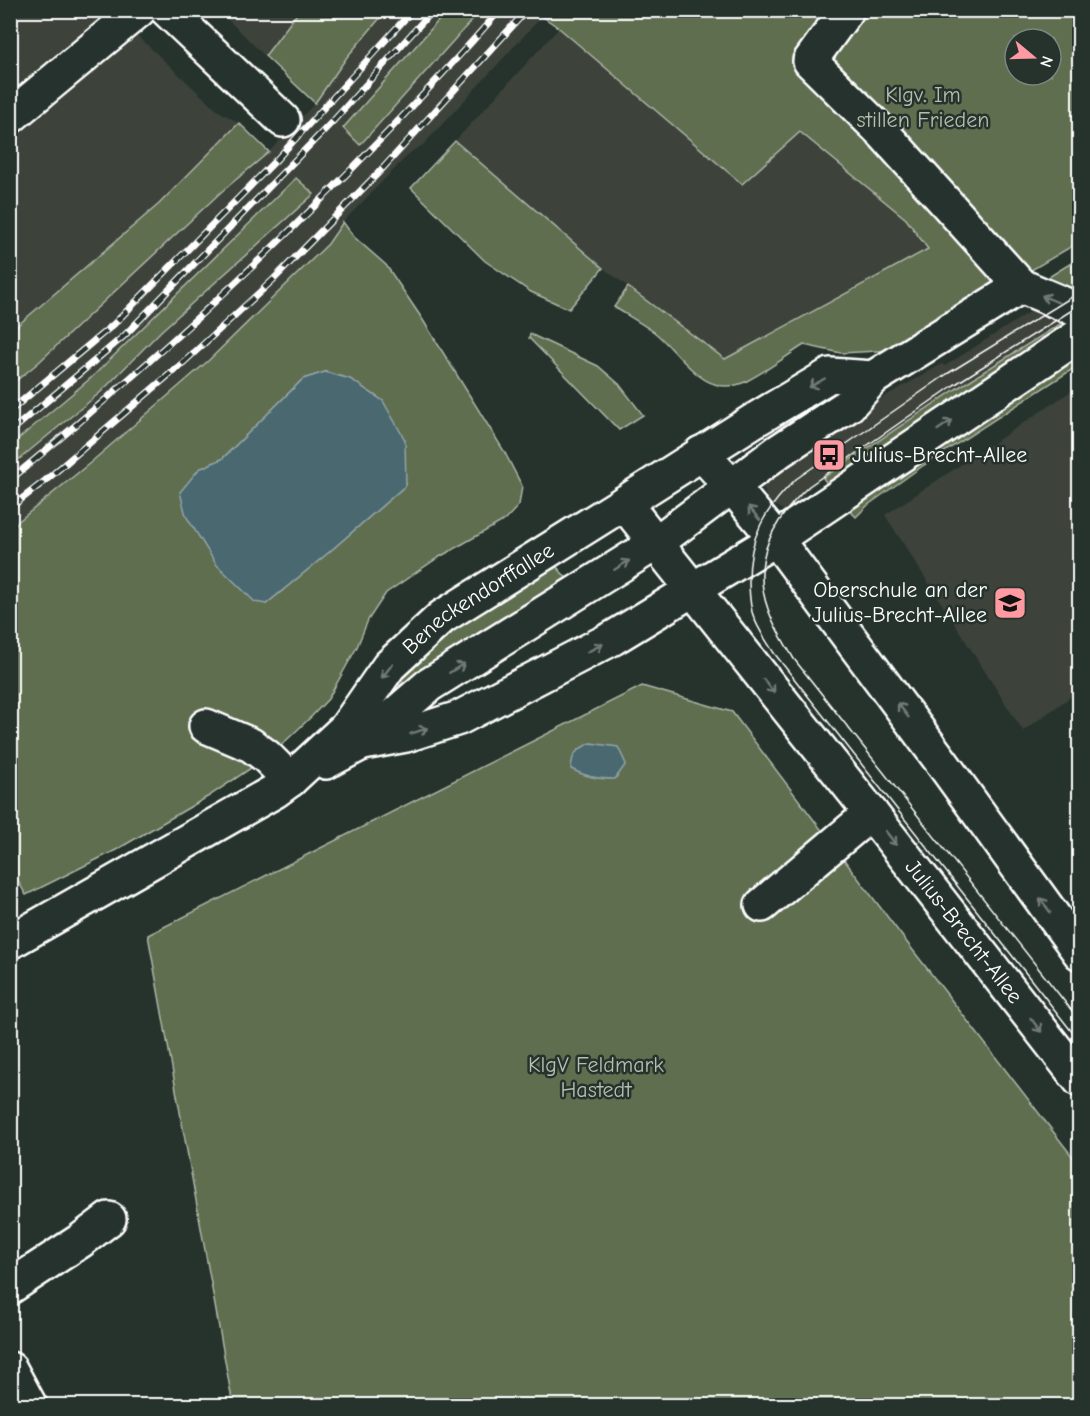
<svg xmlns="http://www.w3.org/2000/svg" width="1090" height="1416" viewBox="0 0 1090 1416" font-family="'Comic Neue',sans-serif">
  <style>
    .built { fill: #3c423a }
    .green { fill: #5f6e50; stroke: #afb6a8; stroke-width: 1.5; fill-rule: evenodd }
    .water { fill: #496870; stroke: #92a4a9; stroke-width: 1.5 }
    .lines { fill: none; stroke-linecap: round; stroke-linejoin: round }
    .minor-casing { stroke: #fff; stroke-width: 38 }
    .major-casing { stroke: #fff; stroke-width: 38 }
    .minor { stroke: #26332d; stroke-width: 33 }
    .major { stroke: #26332d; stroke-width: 33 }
    .tram { stroke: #fff; stroke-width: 1.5 }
    .rail-casing { stroke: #fff; stroke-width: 7 }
    .rail { stroke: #26332d; stroke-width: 4.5; stroke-dasharray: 14; stroke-linecap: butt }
    .oneway { stroke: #727a76 }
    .labels { text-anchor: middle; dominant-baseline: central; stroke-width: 5; stroke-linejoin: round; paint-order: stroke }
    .park-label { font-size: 22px; fill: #b7beb0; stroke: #26332d }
    .poi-label { font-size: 22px; fill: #fff; stroke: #26332d; text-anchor: start }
    .street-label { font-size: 22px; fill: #fff; stroke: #26332d }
  </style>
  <rect width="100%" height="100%" fill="#26332d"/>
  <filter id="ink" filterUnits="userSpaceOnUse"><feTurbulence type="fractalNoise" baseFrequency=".0167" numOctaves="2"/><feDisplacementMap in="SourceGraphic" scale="12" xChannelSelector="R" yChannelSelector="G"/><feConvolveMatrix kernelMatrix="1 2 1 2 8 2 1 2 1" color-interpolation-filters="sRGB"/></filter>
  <g filter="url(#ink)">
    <!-- built -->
    <g class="built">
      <polygon points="11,11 111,11 217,110 239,123 159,204 11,331"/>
      <polygon points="219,11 299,11 265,56"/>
      <polygon points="386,11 547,11 423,145 411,152 343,222 328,244 208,361 90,463 11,528 11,385 38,363 220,193 269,152 315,103 347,57"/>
      <polygon points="559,28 742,184 800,132 906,219 929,249 725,359 603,268 455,141"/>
      <polygon points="1039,306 1068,319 956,389 823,478 805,492 790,514 767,501 764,488 764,481 868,406 942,364 945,366"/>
      <polygon points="1079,386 1079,691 1023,731 885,515"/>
    </g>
    <!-- green -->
    <g class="green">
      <path d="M547,10L1079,11V242L895,350L841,353L804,345C785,357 765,372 745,382C703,400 681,353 654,332C641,323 627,315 614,307L628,287L725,359L928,249L906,219L800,132L742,184L559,28L542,16ZM1015,39H1051V75H1015Z"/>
      <polygon points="299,11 386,11 347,57 315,103 265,56"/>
      <polygon points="447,11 480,11 360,145 343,128"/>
      <polygon points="239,123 269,152 220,193 38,363 11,385 11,331 159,204"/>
      <polygon points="455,141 603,268 569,309 531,292 485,261 411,188"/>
      <polygon points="296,178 314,194 161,331 102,391 11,466 11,445 92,377"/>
      <path d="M343,222L354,237L386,265L421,317L504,451L522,486L519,505L505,520L436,559L386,593L368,620L357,647L328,699L312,716L272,754L209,796L116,850L26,895L10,867V528L90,463L208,361L328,244ZM325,372L350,379L383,401L406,485L328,553L266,604L199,469L222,459L303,379Z"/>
      <polygon points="1079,258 1079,282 1058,296 1036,285"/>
      <polygon points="1068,319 1079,324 828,485 823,478 956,389"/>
      <polygon points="530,334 598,366 619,384 643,415 619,430 529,338"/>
      <polygon points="1079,354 1079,365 924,465 868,505 856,517 850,511 863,498"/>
      <path d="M557,567L568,580L400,685H395V681C418,658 441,636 468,617C496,598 527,582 557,567Z"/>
      <polygon points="642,686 732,712 905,940 1079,1165 1079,1405 233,1405 148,935"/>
    </g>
    <!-- water -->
    <g class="water">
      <polygon points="325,372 350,379 383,401 405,440 406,485 328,553 266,604 255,602 216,564 186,516 180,492 199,469 222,459 303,379"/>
      <path d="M591,743L618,747L626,764L615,779C598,779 586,777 571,769C572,753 577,749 591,743Z"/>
    </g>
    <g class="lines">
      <!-- minor casing -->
      <g class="minor-casing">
        <g id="minor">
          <polyline points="847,10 810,61 883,133 1021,286"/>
          <polyline points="10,117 139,10"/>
          <polyline points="206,726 251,745 266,756 290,780"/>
          <polyline points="363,743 406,735 459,718 613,638 776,539 735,490 701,453"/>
          <polyline points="326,762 362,743 429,685 656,543 779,451 849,405 873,378"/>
          <polyline points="762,905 871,813"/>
          <path id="s1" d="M10,942L275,791L290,780L346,728L389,666L442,617L624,503"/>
          <polyline points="10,1287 80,1241 109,1219"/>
          <polyline points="10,1369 30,1406"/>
        </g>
      </g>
      <!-- major casing -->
      <g class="major-casing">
        <g id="major">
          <polyline points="167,10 283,120"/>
          <path id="s2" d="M1080,311L1021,286L873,378L830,375L753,421L624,503L871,813L1080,1080"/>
          <polyline points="1080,335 776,539 938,757 1080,953"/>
        </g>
      </g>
      <!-- minor -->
      <use href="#minor" class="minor"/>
      <!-- major -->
      <use href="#major" class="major"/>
      <!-- tram -->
      <g class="tram">
        <path d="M1080,292L947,374L796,479C765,509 749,536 749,580C749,591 750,602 752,612C756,627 766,640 774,653L1080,1042"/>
        <path d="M1080,305L954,385L809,486C774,519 750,559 768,609C774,627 784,642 794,659L1080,1021"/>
      </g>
      <!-- rail casing -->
      <g class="rail-casing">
        <g id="rail">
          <polyline points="10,411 114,324 277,159 413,10"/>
          <polyline points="10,432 124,336 334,120 433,10"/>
          <path d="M10,480C186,336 350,180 500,10"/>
          <polyline points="10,508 46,480 184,362 273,280 384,167 527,10"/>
        </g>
      </g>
      <!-- rail -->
      <use href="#rail" class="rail"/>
    </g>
    <!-- one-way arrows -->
    <defs><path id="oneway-shaft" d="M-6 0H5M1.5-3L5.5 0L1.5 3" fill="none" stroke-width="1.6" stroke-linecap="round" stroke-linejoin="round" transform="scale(1.5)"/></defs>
    <g class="oneway">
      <use href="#oneway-shaft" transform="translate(1050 299) rotate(-157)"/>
      <use href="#oneway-shaft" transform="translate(817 383) rotate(150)"/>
      <use href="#oneway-shaft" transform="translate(945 425) rotate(-34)"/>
      <use href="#oneway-shaft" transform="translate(754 513) rotate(-130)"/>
      <use href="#oneway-shaft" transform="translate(622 565) rotate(-32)"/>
      <use href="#oneway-shaft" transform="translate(595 648) rotate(-27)"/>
      <use href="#oneway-shaft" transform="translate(457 668) rotate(-32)"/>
      <use href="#oneway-shaft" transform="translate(387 671) rotate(128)"/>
      <use href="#oneway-shaft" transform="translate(769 686) rotate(51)"/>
      <use href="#oneway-shaft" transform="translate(903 710) rotate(-127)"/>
      <use href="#oneway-shaft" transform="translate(419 731) rotate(-18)"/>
      <use href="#oneway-shaft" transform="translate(891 838) rotate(52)"/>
      <use href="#oneway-shaft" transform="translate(1045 905) rotate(-126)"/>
      <use href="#oneway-shaft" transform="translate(1036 1025) rotate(52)"/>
    </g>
  </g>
  <!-- icons -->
  <defs>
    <g id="bus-square" transform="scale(1.725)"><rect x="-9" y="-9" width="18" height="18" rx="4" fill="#ff9aa2" stroke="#26332d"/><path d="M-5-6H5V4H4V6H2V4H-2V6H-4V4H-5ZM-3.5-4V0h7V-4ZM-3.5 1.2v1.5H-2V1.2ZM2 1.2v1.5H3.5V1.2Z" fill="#111"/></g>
    <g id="school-square" transform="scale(1.725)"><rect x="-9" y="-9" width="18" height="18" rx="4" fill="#ff9aa2" stroke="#26332d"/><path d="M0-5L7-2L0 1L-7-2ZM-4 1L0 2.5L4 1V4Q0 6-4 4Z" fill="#111"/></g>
  </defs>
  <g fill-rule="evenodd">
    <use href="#bus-square" x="829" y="455"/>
    <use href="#school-square" x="1010" y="603"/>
  </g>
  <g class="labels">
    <!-- park labels -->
    <g class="park-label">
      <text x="923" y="95">Klgv. Im<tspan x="923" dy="25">stillen Frieden</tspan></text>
      <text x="596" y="1065">KlgV Feldmark<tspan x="596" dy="25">Hastedt</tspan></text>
    </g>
    <!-- poi labels -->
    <g class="poi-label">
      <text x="852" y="455">Julius-Brecht-Allee</text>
      <text x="987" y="590" text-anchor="end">Oberschule an der<tspan x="987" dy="25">Julius-Brecht-Allee</tspan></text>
    </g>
    <!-- street labels -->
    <g class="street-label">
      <text stroke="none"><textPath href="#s1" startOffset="588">Beneckendorffallee</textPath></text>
      <text stroke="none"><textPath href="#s2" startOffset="1071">Julius-Brecht-Allee</textPath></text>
    </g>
  </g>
  <!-- margin -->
  <rect width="1090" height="1416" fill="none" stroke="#26332d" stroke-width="36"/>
  <rect x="18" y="18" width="1054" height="1380" fill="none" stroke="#fff" stroke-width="2" filter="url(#ink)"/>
  <!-- north arrow -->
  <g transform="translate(1033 57) rotate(109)"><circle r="28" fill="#26332d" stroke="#7d8581" stroke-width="1.5"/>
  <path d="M0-4.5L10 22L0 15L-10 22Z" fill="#ff9aa2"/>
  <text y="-9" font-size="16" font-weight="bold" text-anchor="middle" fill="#ffffff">N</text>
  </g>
</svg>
